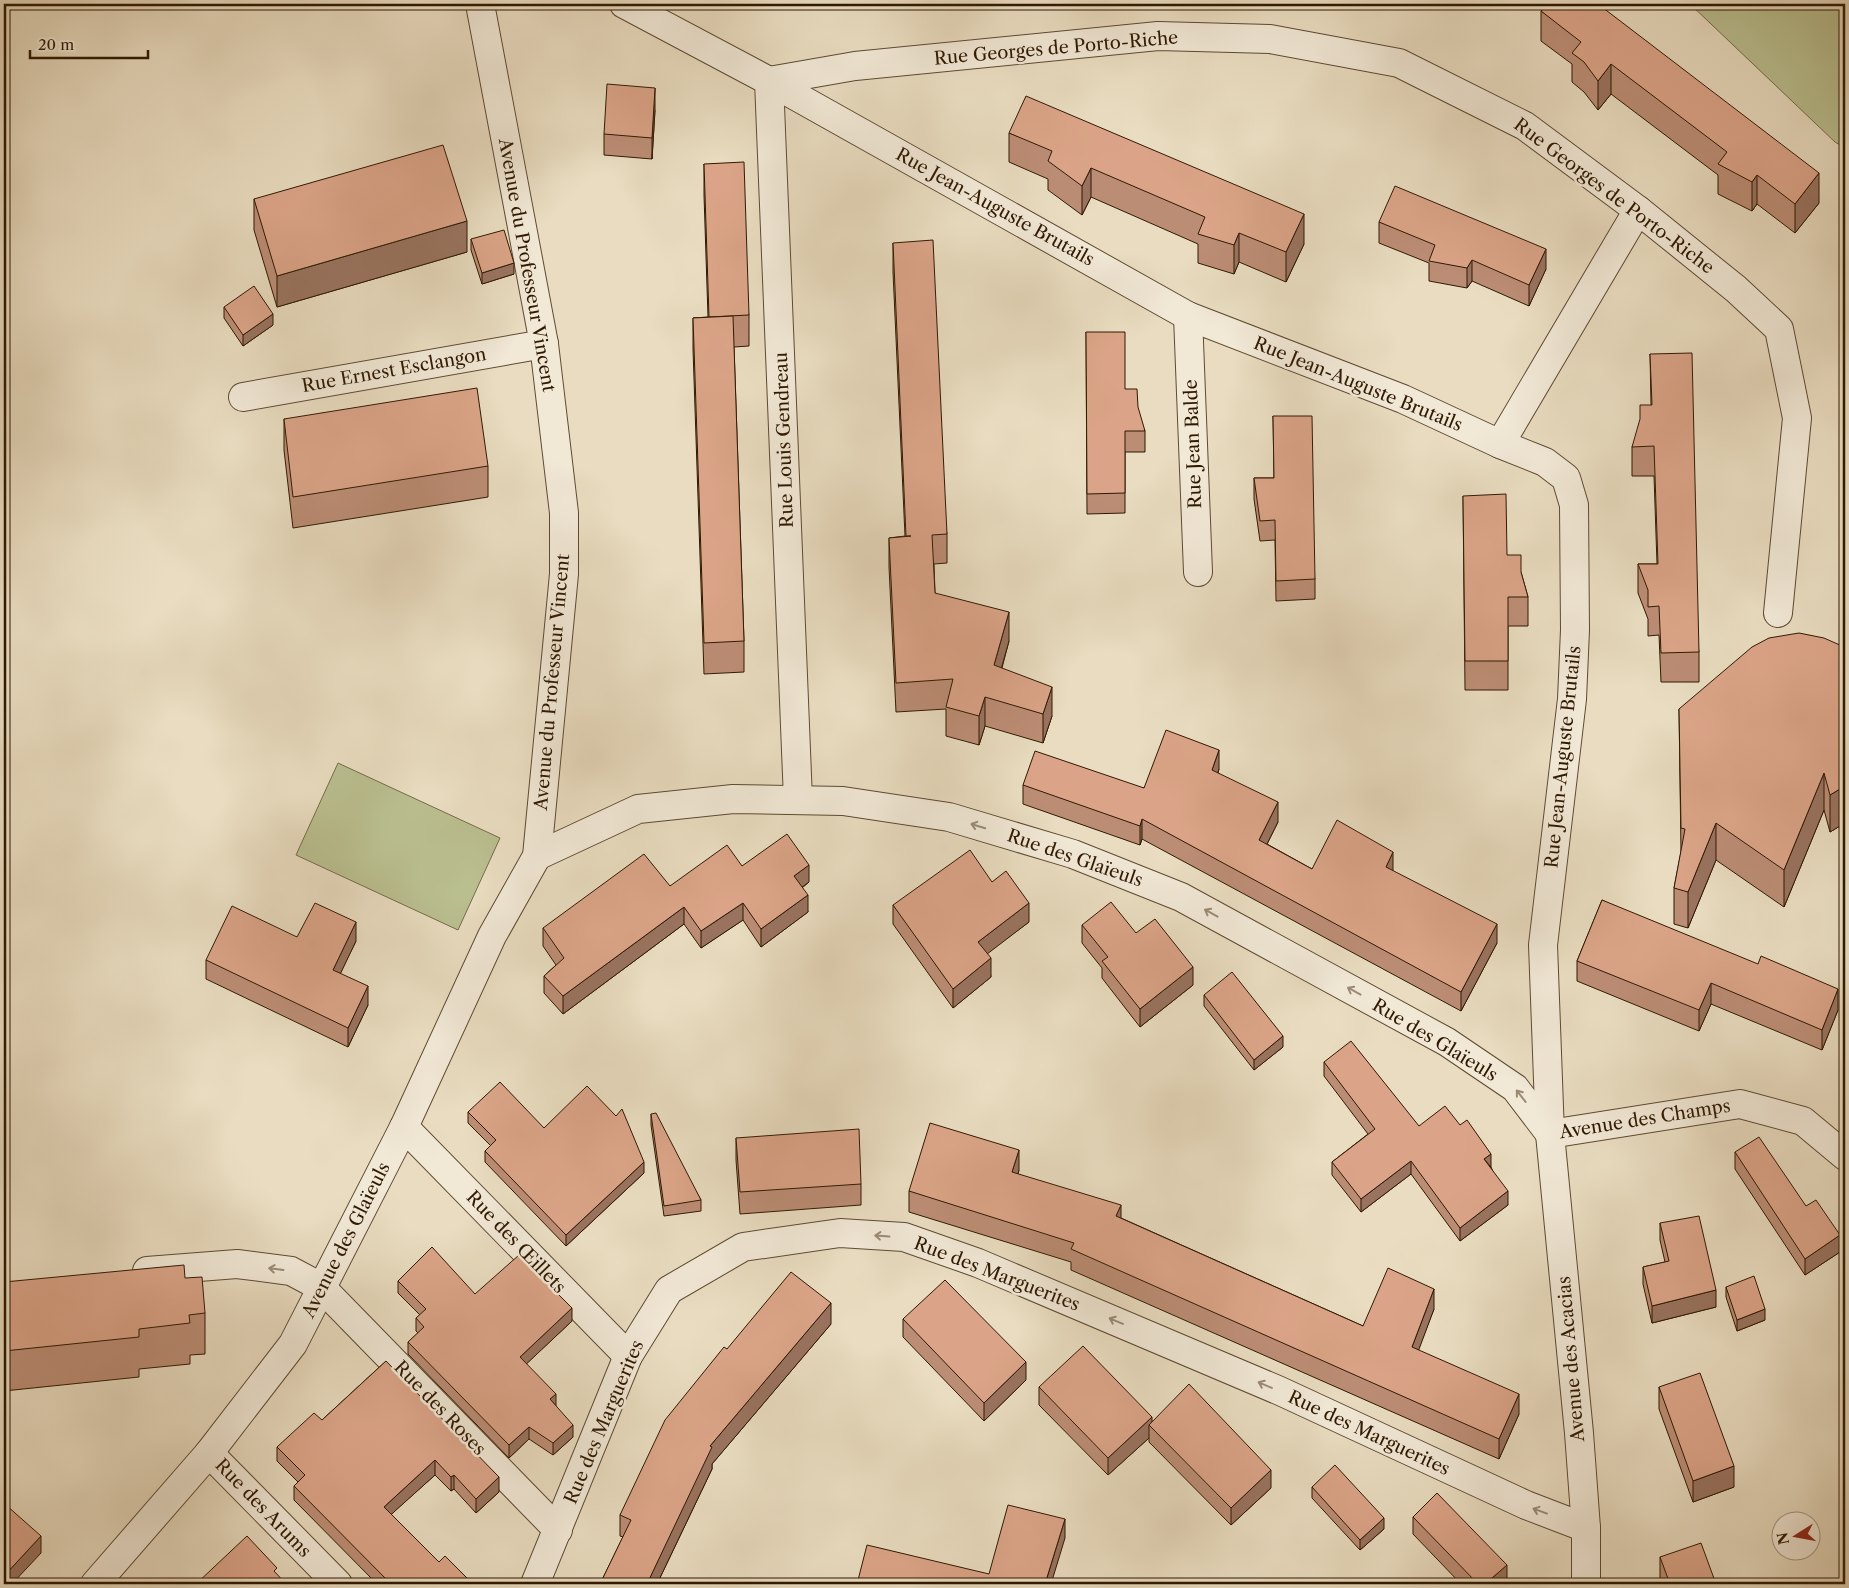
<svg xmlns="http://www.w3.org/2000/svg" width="1849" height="1588" viewBox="0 0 1849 1588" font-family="'Libre Caslon Text',serif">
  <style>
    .green { fill: #babf90; stroke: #746c49 }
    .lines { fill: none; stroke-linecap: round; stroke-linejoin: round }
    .minor-casing { stroke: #5e4a32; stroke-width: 30 }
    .minor { stroke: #f1e8d6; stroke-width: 28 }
    .wall { fill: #bc8d75; stroke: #2f1902 }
    .shaded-wall { fill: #99735f; stroke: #2f1902 }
    .building { fill: #dba488; stroke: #2f1902 }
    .oneway { stroke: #9a8b77 }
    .labels { text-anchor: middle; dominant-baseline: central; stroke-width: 5; stroke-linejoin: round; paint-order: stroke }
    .street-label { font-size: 18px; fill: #2f1902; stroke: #f1e8d6 }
  </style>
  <rect width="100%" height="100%" fill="#e9dcc0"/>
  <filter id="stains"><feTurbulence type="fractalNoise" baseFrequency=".004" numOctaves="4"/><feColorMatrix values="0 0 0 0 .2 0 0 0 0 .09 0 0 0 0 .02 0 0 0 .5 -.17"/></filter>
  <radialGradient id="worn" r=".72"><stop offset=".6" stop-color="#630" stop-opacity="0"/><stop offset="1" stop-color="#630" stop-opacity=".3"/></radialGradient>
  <!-- green -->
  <g class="green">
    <polygon points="1690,4 1845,4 1845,148 1835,142"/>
    <polygon points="338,763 500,838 458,930 296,855"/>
  </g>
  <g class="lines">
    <!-- minor casing -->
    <g class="minor-casing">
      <g id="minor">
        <polyline points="624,4 769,81 1188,316 1403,399 1500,444 1545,462 1566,478 1574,505 1575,630 1572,699 1543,945 1550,1134 1579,1433 1586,1528 1586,1584"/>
        <polyline points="1188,316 1198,572"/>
        <polyline points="243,397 544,344"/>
        <polyline points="1500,444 1638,210"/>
        <polyline points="798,800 769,81 855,66 1158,36 1270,39 1399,63 1525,126 1638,210 1736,289 1779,329 1797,418 1778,613"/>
        <polyline points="537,856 638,809 733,799 843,801 949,817 1073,854 1181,897 1447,1042 1515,1088 1550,1134"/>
        <polyline points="404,1127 628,1356"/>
        <polyline points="1550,1134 1740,1104 1803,1121 1845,1156"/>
        <polyline points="147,1271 237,1264 291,1271 321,1287 558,1530"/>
        <polyline points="209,1453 338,1584"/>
        <polyline points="95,1584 209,1453 293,1344 404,1127 492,936 537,856 564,574 564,513 544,344 480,4"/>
        <polyline points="535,1584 628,1356 669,1290 743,1247 840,1233 904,1237 978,1263 1280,1391 1526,1505 1586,1528"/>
      </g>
    </g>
    <!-- minor -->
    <use href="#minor" class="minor"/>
  </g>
  <!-- wall -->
  <g class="wall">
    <polygon points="1541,11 1819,203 1795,233 1757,204 1752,211 1718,194 1718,175 1611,94 1598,110 1584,92 1572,82 1572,64 1541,41"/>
    <polygon points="655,110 652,159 604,155 604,134"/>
    <polygon points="1009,133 1304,244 1286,282 1239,262 1234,274 1198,263 1198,244 1091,197 1082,215 1048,190 1048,179 1009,162"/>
    <polygon points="704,164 749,315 749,346 734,347 744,641 744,672 704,674 693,349 693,318 708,317 704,195"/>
    <polygon points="254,199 467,252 277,307 254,230"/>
    <polygon points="1379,222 1546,269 1529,306 1472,281 1467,288 1429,281 1429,263 1379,243"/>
    <polygon points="471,239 514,274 482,284 471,250"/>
    <polygon points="893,243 947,534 947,563 934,564 935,593 1009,641 1002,668 1052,716 1043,743 985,726 979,745 946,736 946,709 896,712 889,567 889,538 905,536 893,272"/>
    <polygon points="224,307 273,325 243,346 224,318"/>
    <polygon points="1086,332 1125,389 1145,431 1145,452 1125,452 1125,513 1087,514"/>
    <polygon points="1650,354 1699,652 1699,682 1661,682 1659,635 1648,636 1648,619 1638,593 1638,564 1657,564 1654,476 1632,476 1632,447 1651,405"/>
    <polygon points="1273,416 1315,579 1315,599 1276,601 1275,540 1260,541 1254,499 1254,478 1274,478"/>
    <polygon points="284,419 488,466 488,497 293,528 284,450"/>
    <polygon points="1463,496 1507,555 1521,572 1528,597 1528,626 1508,626 1508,690 1465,690"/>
    <polygon points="1845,649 1845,823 1830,832 1824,810 1784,907 1716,860 1688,928 1674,924 1674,888 1681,852 1679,709"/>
    <polygon points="1219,769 1218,773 1278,822 1267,844 1312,869 1393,871 1497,943 1461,1011 1142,839 1140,845 1023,804 1023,785 1144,788"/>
    <polygon points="742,866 809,882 802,888 808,912 761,947 743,920 701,948 684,924 563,1014 544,993 544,976 556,965 543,946 543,928 670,886"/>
    <polygon points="992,882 1029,922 987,953 991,977 953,1008 893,924 893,905"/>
    <polygon points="1602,900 1838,1010 1822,1050 1711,1004 1699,1031 1577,981 1577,961"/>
    <polygon points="1082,925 1136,933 1193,985 1140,1027 1102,978 1102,968 1082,943"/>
    <polygon points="297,937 356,941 340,974 368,1005 348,1047 206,979 206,960"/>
    <polygon points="1204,995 1283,1047 1254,1070 1204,1006"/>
    <polygon points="1324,1062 1419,1126 1491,1167 1508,1205 1460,1241 1411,1174 1361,1212 1332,1175 1332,1162 1368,1134 1324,1076"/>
    <polygon points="468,1112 544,1128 644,1173 566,1246 485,1162 485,1151 491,1146 468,1123"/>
    <polygon points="651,1114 701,1200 701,1211 664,1216 651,1125"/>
    <polygon points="736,1138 861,1184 861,1205 740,1214 736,1160"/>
    <polygon points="1735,1152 1806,1206 1840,1252 1805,1275 1735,1169"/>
    <polygon points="1019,1170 1018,1174 1121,1218 1363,1326 1434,1309 1418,1350 1519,1414 1499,1459 1071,1270 1071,1262 909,1212 909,1191"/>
    <polygon points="1660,1223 1716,1307 1652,1323 1643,1284 1643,1267 1665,1262 1660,1240"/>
    <polygon points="185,1278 205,1313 205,1354 190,1355 190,1364 139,1369 139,1377 4,1391 4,1282"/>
    <polygon points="398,1281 475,1294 572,1321 526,1364 556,1406 573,1437 553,1455 529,1439 509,1458 408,1354 408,1342 418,1333 416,1331 416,1318 420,1315 398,1293"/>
    <polygon points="1726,1287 1765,1320 1737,1331 1726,1297"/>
    <polygon points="1845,1307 1845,1327 1843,1325 1843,1309"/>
    <polygon points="903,1319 1026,1380 984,1421 903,1337"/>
    <polygon points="831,1324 712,1464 712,1469 657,1584 600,1584 623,1537 620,1536 620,1515 727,1349"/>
    <polygon points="386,1361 499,1492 476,1513 454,1489 451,1491 435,1475 391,1514 439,1562 473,1584 377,1584 294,1500 294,1486 298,1482 277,1461 277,1447 322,1420"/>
    <polygon points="1039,1387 1152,1421 1271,1488 1231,1525 1149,1442 1149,1438 1108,1475 1039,1405"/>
    <polygon points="1659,1387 1734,1487 1693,1502 1659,1409"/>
    <polygon points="1312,1487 1384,1529 1360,1550 1312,1498"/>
    <polygon points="1413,1517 1507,1582 1504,1584 1461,1584 1413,1534"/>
    <polygon points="1660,1557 1716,1584 1662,1584 1660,1578"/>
  </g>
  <!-- shaded-wall -->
  <g class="shaded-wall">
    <polygon points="1611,64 1611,94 1598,110 1598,81"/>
    <polygon points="655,88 655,110 652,159 652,138"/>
    <polygon points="1091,168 1091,197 1082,215 1082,186"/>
    <polygon points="1819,173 1819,203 1795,233 1795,204"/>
    <polygon points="1757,175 1757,204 1752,211 1752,182"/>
    <polygon points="1304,214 1304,244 1286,282 1286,252"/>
    <polygon points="467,221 467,252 277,307 277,276"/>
    <polygon points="1239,233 1239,262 1234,274 1234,245"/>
    <polygon points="1546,249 1546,269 1529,306 1529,285"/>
    <polygon points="1472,260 1472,281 1467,288 1467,268"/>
    <polygon points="514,263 514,274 482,284 482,273"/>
    <polygon points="273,314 273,325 243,346 243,335"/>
    <polygon points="1009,612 1009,641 994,694 994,665"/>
    <polygon points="1052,687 1052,716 1043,743 1043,714"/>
    <polygon points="985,697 985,726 979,745 979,716"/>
    <polygon points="1219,750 1219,769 1212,789 1212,770"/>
    <polygon points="1824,773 1824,810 1784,907 1784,870"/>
    <polygon points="1845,786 1845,823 1830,832 1830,795"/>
    <polygon points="1278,802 1278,822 1259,860 1259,840"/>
    <polygon points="1142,819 1142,839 1140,845 1140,826"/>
    <polygon points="1716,823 1716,860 1688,928 1688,892"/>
    <polygon points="1393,852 1393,872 1386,867"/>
    <polygon points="809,865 809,882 794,893 794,876"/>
    <polygon points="808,895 808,912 761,947 761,929"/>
    <polygon points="743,903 743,920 701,948 701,931"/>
    <polygon points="1029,903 1029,922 978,961 978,942"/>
    <polygon points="684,907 684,924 563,1014 563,996"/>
    <polygon points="356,922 356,941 333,989 333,970"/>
    <polygon points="1497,924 1497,943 1461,1011 1461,992"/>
    <polygon points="991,958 991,977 953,1008 953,989"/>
    <polygon points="1193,967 1193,985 1140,1027 1140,1009"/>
    <polygon points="1711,983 1711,1004 1699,1031 1699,1010"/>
    <polygon points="368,986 368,1005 348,1047 348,1028"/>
    <polygon points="1838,989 1838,1010 1822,1050 1822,1030"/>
    <polygon points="1283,1036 1283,1047 1254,1070 1254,1060"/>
    <polygon points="1019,1150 1019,1170 1012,1193 1012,1172"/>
    <polygon points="1491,1154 1491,1167 1484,1159"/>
    <polygon points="1411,1161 1411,1174 1361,1212 1361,1199"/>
    <polygon points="644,1162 644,1173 566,1246 566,1235"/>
    <polygon points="1508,1191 1508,1205 1460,1241 1460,1228"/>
    <polygon points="1121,1205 1121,1225 1116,1216"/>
    <polygon points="1840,1235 1840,1252 1805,1275 1805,1259"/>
    <polygon points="1434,1289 1434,1309 1412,1368 1412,1347"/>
    <polygon points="1716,1290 1716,1307 1652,1323 1652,1306"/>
    <polygon points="831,1303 831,1324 712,1464 712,1469 657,1584 647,1584 710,1446"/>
    <polygon points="572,1308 572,1321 520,1370 520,1357"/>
    <polygon points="1765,1309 1765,1320 1737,1331 1737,1320"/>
    <polygon points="1026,1362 1026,1380 984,1421 984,1403"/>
    <polygon points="556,1394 556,1406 550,1399"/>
    <polygon points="1519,1394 1519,1414 1499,1459 1499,1439"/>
    <polygon points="1152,1417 1152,1428 1149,1425 1149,1438 1108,1475 1108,1458"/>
    <polygon points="573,1425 573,1437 553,1455 553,1443"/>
    <polygon points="529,1427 529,1439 509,1458 509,1445"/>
    <polygon points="435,1460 435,1475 384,1521 384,1507"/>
    <polygon points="1734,1466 1734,1487 1693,1502 1693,1481"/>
    <polygon points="1271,1470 1271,1488 1231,1525 1231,1508"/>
    <polygon points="454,1475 454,1489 451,1491 451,1477"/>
    <polygon points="499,1477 499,1492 476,1513 476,1499"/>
    <polygon points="1384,1518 1384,1529 1360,1550 1360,1540"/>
    <polygon points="1065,1519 1065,1538 1051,1584 1045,1584"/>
    <polygon points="41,1536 41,1553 12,1584 4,1584 4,1576"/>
    <polygon points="1507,1565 1507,1582 1504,1584 1485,1584"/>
  </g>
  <!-- building -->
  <g class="building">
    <polygon points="1546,4 1598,4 1819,173 1795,204 1757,175 1752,182 1718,164 1727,152 1611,64 1598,81 1584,62 1572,53 1581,42 1541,11"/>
    <polygon points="607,84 655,88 652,138 604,134"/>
    <polygon points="1026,96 1304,214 1286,252 1239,233 1234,245 1198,234 1205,217 1091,168 1082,186 1048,161 1052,151 1009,133"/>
    <polygon points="443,145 467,221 277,276 254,199"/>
    <polygon points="744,162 749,315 709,317 704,164"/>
    <polygon points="1395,186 1546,249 1529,285 1472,260 1467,268 1429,261 1435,245 1379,222"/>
    <polygon points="504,230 514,263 482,273 471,239"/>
    <polygon points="933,240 947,534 932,535 935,593 1009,612 994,665 1052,687 1043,714 985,697 979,716 946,707 953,679 896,683 889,538 911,536 906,536 893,243"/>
    <polygon points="254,286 273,314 243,335 224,307"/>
    <polygon points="733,316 744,641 704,643 693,318"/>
    <polygon points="1086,332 1125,332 1125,389 1137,389 1138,407 1145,431 1125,431 1125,493 1087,494"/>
    <polygon points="1692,353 1699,652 1661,653 1659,606 1648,607 1648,590 1638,564 1658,564 1654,446 1632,447 1640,419 1640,405 1652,405 1650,354"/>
    <polygon points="477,388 488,466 293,497 284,419"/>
    <polygon points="1273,416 1312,416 1315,579 1276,581 1275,520 1260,521 1254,478 1274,478"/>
    <polygon points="1506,494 1507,555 1521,555 1521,572 1528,597 1508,597 1508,661 1465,661 1463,496"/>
    <polygon points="1799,633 1824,638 1842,646 1845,649 1845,786 1830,795 1824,773 1784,870 1716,823 1688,892 1674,888 1685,829 1681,828 1679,709 1752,647 1769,638"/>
    <polygon points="1166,730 1219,750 1212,770 1278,802 1259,840 1312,869 1337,820 1393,852 1386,867 1497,924 1461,992 1142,819 1140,826 1023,785 1035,751 1144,788"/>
    <polygon points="787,834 809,865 794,876 808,895 761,929 743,903 701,931 684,907 563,996 544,976 564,958 543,928 644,854 670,886 727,845 742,866"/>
    <polygon points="970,850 992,882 1006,871 1029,903 978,942 991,958 953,989 893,905"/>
    <polygon points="1602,900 1758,964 1761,956 1838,989 1822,1030 1711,983 1699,1010 1577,961"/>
    <polygon points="1111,902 1136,933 1155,919 1193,967 1140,1009 1102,961 1108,957 1082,925"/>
    <polygon points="315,903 356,922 333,970 368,986 348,1028 206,960 232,906 297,937"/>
    <polygon points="1232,972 1283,1036 1254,1060 1204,995"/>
    <polygon points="1351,1041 1419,1126 1445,1106 1460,1125 1467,1120 1491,1154 1484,1159 1508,1191 1460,1228 1411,1161 1361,1199 1332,1162 1375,1129 1324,1062"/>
    <polygon points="500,1082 544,1128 587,1086 616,1116 622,1109 644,1162 566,1235 485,1151 496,1140 468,1112"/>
    <polygon points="656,1113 701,1200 664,1206 651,1114"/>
    <polygon points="930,1123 1019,1150 1012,1172 1121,1205 1116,1216 1363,1326 1388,1268 1434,1289 1412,1347 1519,1394 1499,1439 1071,1249 1074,1243 909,1191"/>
    <polygon points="859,1129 861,1184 740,1192 736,1138"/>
    <polygon points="1759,1137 1806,1206 1816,1200 1840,1235 1805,1259 1735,1152"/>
    <polygon points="1699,1216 1716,1290 1652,1306 1643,1267 1669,1261 1660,1223"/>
    <polygon points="432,1247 475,1294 519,1255 572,1308 520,1357 556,1394 550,1399 573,1425 553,1443 529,1427 509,1445 408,1342 424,1327 416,1318 426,1309 398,1281"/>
    <polygon points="184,1265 185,1278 202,1277 205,1313 189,1315 190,1323 139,1329 139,1337 4,1351 4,1282"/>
    <polygon points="791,1272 831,1303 710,1446 712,1447 647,1584 600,1584 631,1520 620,1515 665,1420 724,1347 727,1349"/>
    <polygon points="1754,1276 1765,1309 1737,1320 1726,1287"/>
    <polygon points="945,1280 1026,1362 984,1403 903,1319"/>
    <polygon points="1083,1346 1152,1417 1108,1458 1039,1387"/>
    <polygon points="386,1361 499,1477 476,1499 454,1475 451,1477 435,1460 384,1507 439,1562 445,1556 473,1584 391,1584 294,1486 305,1475 277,1447 314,1413 322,1420"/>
    <polygon points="1700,1373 1734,1466 1693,1481 1659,1387"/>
    <polygon points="1189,1384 1271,1470 1231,1508 1149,1425"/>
    <polygon points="1335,1465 1384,1518 1360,1540 1312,1487"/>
    <polygon points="1437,1493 1507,1565 1485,1584 1478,1584 1413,1517"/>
    <polygon points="6,1505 41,1536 4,1576 4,1507"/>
    <polygon points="1008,1505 1065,1519 1045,1584 857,1584 867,1545 989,1574"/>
    <polygon points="247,1536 277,1568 274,1571 286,1584 196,1584"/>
    <polygon points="1701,1543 1716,1584 1670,1584 1660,1557"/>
  </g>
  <!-- one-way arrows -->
  <defs><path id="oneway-shaft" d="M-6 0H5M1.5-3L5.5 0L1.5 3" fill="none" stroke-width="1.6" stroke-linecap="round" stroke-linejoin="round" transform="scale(1.25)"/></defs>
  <g class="oneway">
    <use href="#oneway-shaft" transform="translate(978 826) rotate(-163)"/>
    <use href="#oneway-shaft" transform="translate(1211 913) rotate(-151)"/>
    <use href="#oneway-shaft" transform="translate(1354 991) rotate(-151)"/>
    <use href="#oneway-shaft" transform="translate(1521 1096) rotate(-128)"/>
    <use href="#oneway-shaft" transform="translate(882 1236) rotate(-176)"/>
    <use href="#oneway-shaft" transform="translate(276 1269) rotate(-173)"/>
    <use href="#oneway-shaft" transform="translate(1116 1321) rotate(-157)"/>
    <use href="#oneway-shaft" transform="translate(1265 1385) rotate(-157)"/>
    <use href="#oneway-shaft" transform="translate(1540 1511) rotate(-160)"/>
  </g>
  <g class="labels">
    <!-- street labels -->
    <g class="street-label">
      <text transform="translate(1056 48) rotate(-5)">Rue Georges de Porto-Riche</text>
      <text transform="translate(1614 196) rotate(37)">Rue Georges de Porto-Riche</text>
      <text transform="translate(995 207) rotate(29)">Rue Jean-Auguste Brutails</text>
      <text transform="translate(527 265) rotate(80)">Avenue du Professeur Vincent</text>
      <text transform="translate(394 370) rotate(-10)">Rue Ernest Esclangon</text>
      <text transform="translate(1358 384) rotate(22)">Rue Jean-Auguste Brutails</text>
      <text transform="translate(784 440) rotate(-92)">Rue Louis Gendreau</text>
      <text transform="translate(1193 444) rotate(-92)">Rue Jean Balde</text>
      <text transform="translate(552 682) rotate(-85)">Avenue du Professeur Vincent</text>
      <text transform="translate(1563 757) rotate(-84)">Rue Jean-Auguste Brutails</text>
      <text transform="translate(1075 858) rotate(19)">Rue des Glaïeuls</text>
      <text transform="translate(1435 1040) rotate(31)">Rue des Glaïeuls</text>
      <text transform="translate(1645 1119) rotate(-9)">Avenue des Champs</text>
      <text transform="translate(346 1240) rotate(-63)">Avenue des Glaïeuls</text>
      <text transform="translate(516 1242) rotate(46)">Rue des Œillets</text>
      <text transform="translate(997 1274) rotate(21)">Rue des Marguerites</text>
      <text transform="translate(1571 1359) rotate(-95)">Avenue des Acacias</text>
      <text transform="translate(440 1408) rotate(46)">Rue des Roses</text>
      <text transform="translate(604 1422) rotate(-67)">Rue des Marguerites</text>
      <text transform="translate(1369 1433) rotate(25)">Rue des Marguerites</text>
      <text transform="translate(263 1508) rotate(46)">Rue des Arums</text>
    </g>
  </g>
  <!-- margin -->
  <rect width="1849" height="1588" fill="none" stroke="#e9dcc0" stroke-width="20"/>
  <rect x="5" y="5" width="1839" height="1578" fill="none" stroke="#2f1902" stroke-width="2.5"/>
  <rect x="10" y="10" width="1829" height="1568" fill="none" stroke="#2f1902"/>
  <!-- north arrow -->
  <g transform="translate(1796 1536) rotate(259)"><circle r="24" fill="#f1e8d6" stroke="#a39581"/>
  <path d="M0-4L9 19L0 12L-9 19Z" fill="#8f2418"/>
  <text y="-8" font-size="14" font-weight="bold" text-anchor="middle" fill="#2f1902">N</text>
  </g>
  <!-- scale -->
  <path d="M30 50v8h118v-8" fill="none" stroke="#2f1902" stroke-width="2.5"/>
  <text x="38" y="50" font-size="15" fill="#2f1902" stroke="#f1e8d6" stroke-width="4" paint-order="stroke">20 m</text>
  <rect width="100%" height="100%" filter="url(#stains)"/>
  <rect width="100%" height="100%" fill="url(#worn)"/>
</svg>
